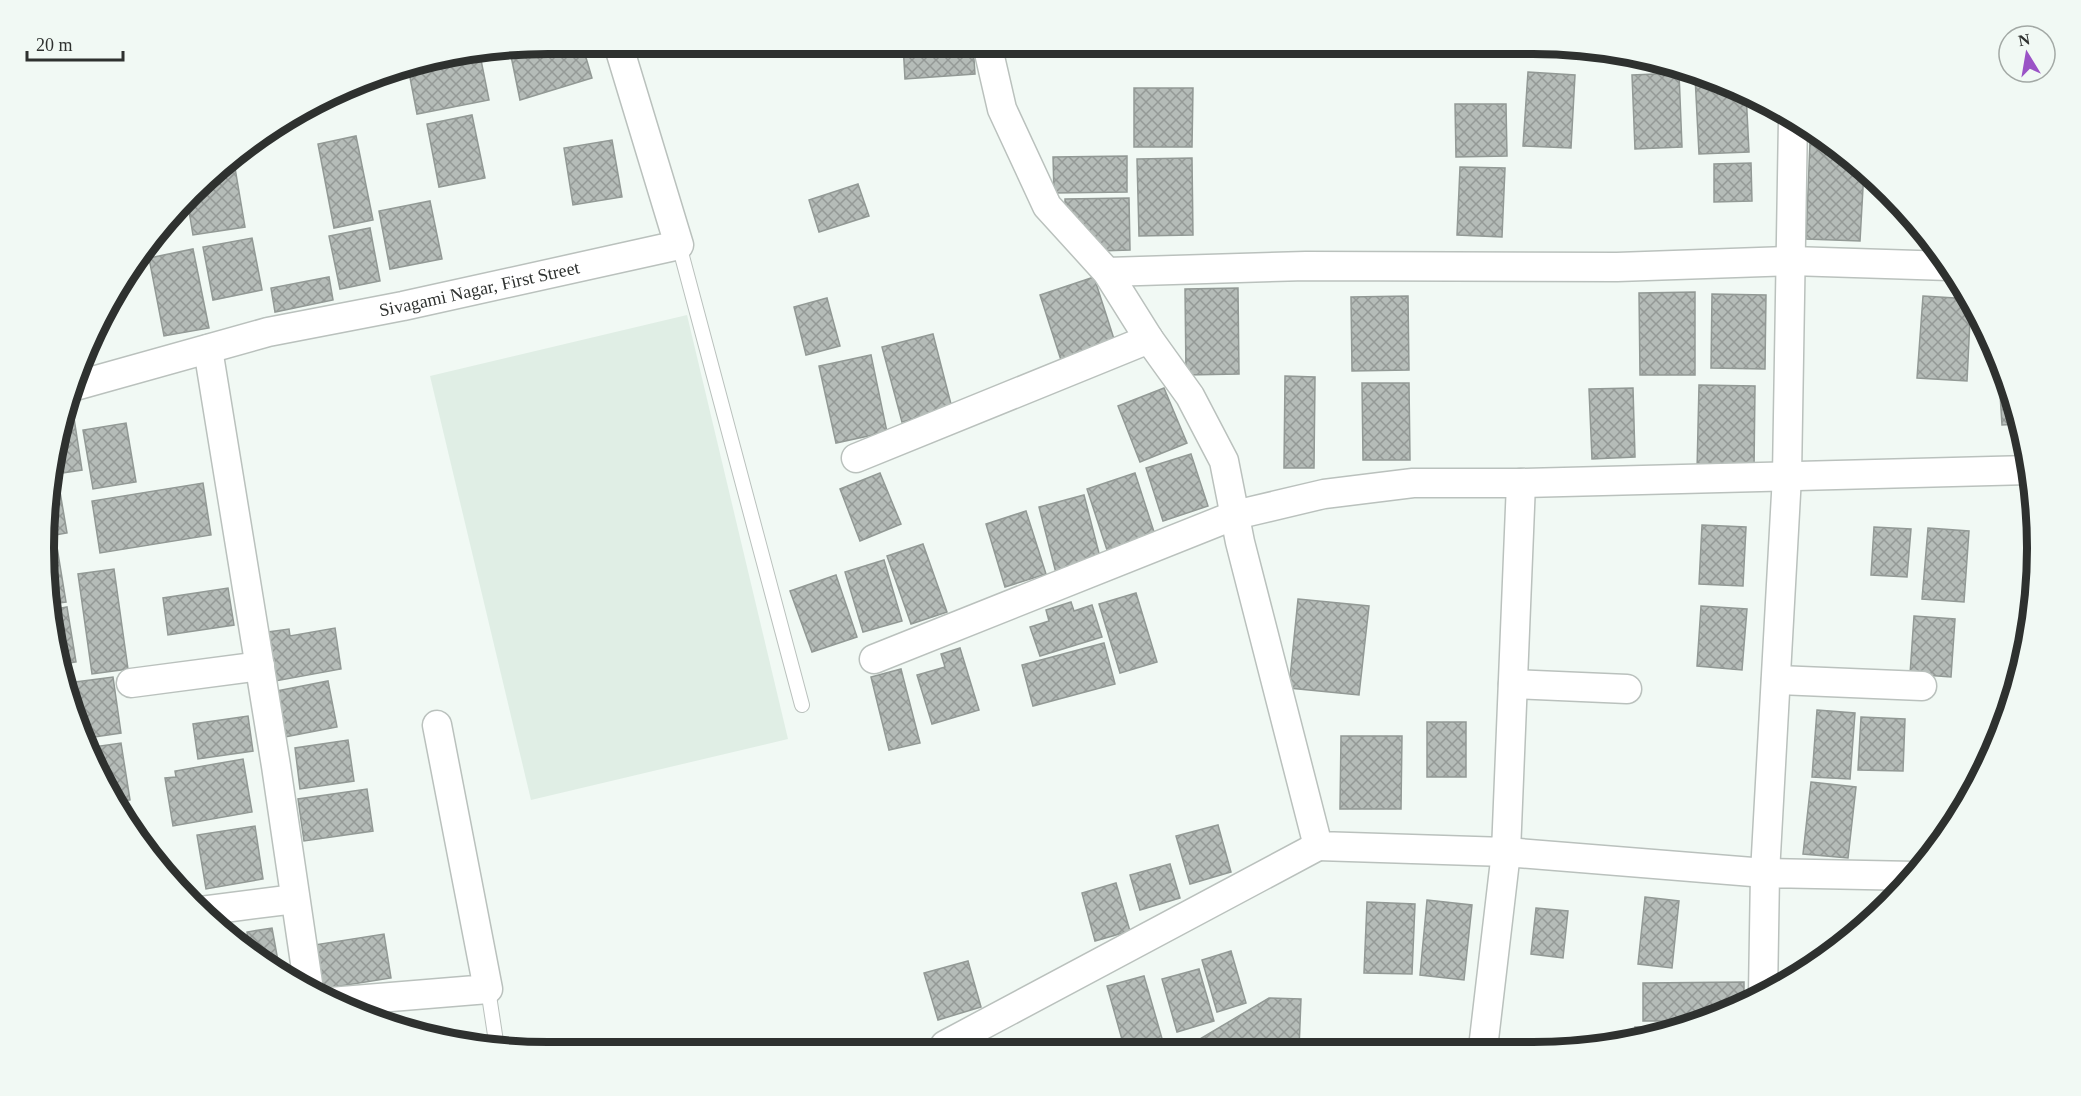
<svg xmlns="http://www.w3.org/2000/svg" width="2081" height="1096" viewBox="0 0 2081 1096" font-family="'Times New Roman',serif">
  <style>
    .built { fill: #e0eee5 }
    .building { fill: url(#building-cross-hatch); stroke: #929995; stroke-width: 1.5 }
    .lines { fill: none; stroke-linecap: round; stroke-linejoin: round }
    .lane-casing { stroke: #bac1bd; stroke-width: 16 }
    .street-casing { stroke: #bac1bd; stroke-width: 31 }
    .lane { stroke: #fff; stroke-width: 14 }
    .street { stroke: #fff; stroke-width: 28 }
    .labels { text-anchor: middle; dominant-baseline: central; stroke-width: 6; stroke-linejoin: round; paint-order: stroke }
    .street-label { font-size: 18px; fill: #2e312f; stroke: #f1f9f4 }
    .rim { fill: none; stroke: #2e312f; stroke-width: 8 }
  </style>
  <defs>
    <pattern id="building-cross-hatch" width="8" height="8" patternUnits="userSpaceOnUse" patternTransform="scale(1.5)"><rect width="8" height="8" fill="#b5bcb8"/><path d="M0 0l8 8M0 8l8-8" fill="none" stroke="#949996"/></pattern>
  </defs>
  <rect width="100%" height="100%" fill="#f1f9f4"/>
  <!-- built -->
  <polygon class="built" points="687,315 788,739 531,800 430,376"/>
  <!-- building -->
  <g class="building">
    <polygon points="568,44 582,44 592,78 520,100 511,56"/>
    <polygon points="903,44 973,44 975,74 905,79"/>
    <polygon points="480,55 489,100 417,114 408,67"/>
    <polygon points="1528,72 1575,75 1571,148 1523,146"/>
    <polygon points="1679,73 1682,147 1635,149 1632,75"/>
    <polygon points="1702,75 1746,92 1749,152 1699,154 1695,76"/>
    <polygon points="1134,88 1193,88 1192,147 1134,147"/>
    <polygon points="1455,104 1506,104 1507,156 1456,157"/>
    <polygon points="472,115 485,178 439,187 427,124"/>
    <polygon points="356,136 373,220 334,228 318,144"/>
    <polygon points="612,140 622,197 573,205 564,148"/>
    <polygon points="1810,142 1833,144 1864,170 1860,241 1806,239"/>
    <polygon points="233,156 245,227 193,235 188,205"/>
    <polygon points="1127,156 1127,192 1054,193 1053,157"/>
    <polygon points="1192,158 1193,235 1139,236 1137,159"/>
    <polygon points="1751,163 1752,201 1714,202 1714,164"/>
    <polygon points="1460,167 1505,168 1502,237 1457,235"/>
    <polygon points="858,184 869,216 819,232 809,200"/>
    <polygon points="1129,198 1130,250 1098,251 1065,209 1065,199"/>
    <polygon points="430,201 442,259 390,269 379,211"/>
    <polygon points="370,228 380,281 340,289 329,236"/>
    <polygon points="252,238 262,290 213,300 203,247"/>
    <polygon points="193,249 209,328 164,336 149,258"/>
    <polygon points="329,277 333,300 275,312 271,288"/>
    <polygon points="1094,277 1115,342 1061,360 1040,295"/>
    <polygon points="1238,288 1239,374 1186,375 1185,289"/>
    <polygon points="1695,292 1695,375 1640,375 1639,293"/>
    <polygon points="1712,294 1766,295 1765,369 1711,368"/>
    <polygon points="1408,296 1409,370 1352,371 1351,297"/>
    <polygon points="1923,296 1971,299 1967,381 1917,378"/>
    <polygon points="827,298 840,346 806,355 794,307"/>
    <polygon points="933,334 952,408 902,422 882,347"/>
    <polygon points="871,355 887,432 836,443 819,366"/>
    <polygon points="1285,376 1315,377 1314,468 1284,468"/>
    <polygon points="1999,378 2007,378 2020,424 2002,425"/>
    <polygon points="1362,383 1409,383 1410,460 1363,460"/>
    <polygon points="1699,385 1755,386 1754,471 1697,471"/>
    <polygon points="1164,388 1187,443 1140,462 1118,406"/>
    <polygon points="1633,388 1635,457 1592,459 1589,389"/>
    <polygon points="74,418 82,470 55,474 60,420"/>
    <polygon points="126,423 136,482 93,489 83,430"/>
    <polygon points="1191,454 1208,506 1163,521 1146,468"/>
    <polygon points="880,473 901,524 860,541 840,489"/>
    <polygon points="1135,473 1155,535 1107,550 1087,489"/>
    <polygon points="58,480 67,533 49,536 54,481"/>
    <polygon points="203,483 211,535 100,553 92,501"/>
    <polygon points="1084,495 1101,561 1056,573 1039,507"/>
    <polygon points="1026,511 1046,574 1005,587 986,524"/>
    <polygon points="1702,525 1746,527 1743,586 1699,584"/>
    <polygon points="1874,527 1911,529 1907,577 1871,575"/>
    <polygon points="1928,528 1969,531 1964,602 1922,599"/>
    <polygon points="923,544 947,612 911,624 887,556"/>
    <polygon points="57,547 66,602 50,604 45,581 48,548"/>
    <polygon points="884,560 902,621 863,632 845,572"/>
    <polygon points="114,569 128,669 92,674 78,574"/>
    <polygon points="836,575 857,637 812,652 790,591"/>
    <polygon points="228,588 234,625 168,635 163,598"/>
    <polygon points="1136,593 1157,662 1120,673 1099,604"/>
    <polygon points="1298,599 1369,606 1359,695 1289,688"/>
    <polygon points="1071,602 1074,611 1092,605 1102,637 1040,656 1030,627 1049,621 1046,610"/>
    <polygon points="1701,606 1747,609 1742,670 1697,666"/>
    <polygon points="67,607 76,662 64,664 51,610"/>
    <polygon points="1914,616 1955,619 1951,677 1910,674"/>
    <polygon points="335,628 341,669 270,682 261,633 289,629 290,636"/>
    <polygon points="1104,643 1115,684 1033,706 1022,665"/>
    <polygon points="960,648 979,710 932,724 917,675 945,667 941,654"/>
    <polygon points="901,669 920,743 889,750 871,677"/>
    <polygon points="113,677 121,733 81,739 68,683"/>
    <polygon points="328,681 337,727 274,739 266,693"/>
    <polygon points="1817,710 1855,713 1850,779 1812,777"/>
    <polygon points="248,716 253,751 198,759 193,724"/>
    <polygon points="1861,717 1905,719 1903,771 1858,770"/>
    <rect x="1427" y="722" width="39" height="55"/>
    <polygon points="1341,736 1402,736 1401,809 1340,809"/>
    <polygon points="348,740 354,781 300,789 295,748"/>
    <polygon points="121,743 130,800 120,802 86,748"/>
    <polygon points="243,759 252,812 173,826 165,778 176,777 175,771"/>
    <polygon points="1811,782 1856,787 1848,858 1803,854"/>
    <polygon points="367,789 373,831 304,841 298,799"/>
    <polygon points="1218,825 1231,872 1190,884 1176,836"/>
    <polygon points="255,826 263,879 206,889 197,835"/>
    <polygon points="1170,864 1180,898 1140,910 1130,875"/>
    <polygon points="1116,883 1130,931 1095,941 1082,893"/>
    <polygon points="1645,897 1679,901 1672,968 1638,964"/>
    <polygon points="1427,900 1472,905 1464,980 1420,975"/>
    <polygon points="1367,902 1415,904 1412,974 1364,973"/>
    <polygon points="1536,908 1568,911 1563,958 1531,954"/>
    <polygon points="272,928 280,972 251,954 247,932"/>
    <polygon points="384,934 391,978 322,989 314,945"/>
    <polygon points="1231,951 1246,1003 1217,1012 1202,960"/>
    <polygon points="968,961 981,1007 938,1020 924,973"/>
    <polygon points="1199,969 1214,1021 1177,1032 1162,979"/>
    <polygon points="1144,976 1165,1049 1125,1050 1107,986"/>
    <polygon points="1744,982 1744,1005 1726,1014 1701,1021 1643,1021 1643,983"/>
    <polygon points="1269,998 1301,999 1299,1049 1183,1049"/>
    <polygon points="1635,1027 1677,1027 1635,1039"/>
  </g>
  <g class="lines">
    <!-- lane casing -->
    <g class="lane-casing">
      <g id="lane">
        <polyline points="679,245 802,705"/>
        <polyline points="488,989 497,1048"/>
      </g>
    </g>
    <!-- street casing -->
    <g class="street-casing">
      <g id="street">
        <polyline points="987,44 1002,109 1047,206 1107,272 1149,339 1190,396 1224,461 1240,542 1318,846 1506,852 1521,483 2030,470"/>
        <polyline points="1107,272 1306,266 1617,267 1791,261 1949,266"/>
        <polyline points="208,349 276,766 309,990"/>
        <path id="s1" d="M75,386L268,332L403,306L679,245L618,44"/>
        <polyline points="856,458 1149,339"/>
        <polyline points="874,659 1235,515 1324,494 1413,483 1521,483"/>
        <polyline points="1776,680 1922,686"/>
        <polyline points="131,683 260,666"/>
        <polyline points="1513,684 1627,689"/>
        <polyline points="201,911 295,899"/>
        <polyline points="1763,994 1765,873 1915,876"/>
        <polyline points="330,1002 488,989 437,725"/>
        <polyline points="945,1045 1318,846"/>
        <polyline points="1483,1048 1506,852 1765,873 1787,476 1793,119"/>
      </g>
    </g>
    <!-- lane -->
    <use href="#lane" class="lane"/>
    <!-- street -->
    <use href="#street" class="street"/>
  </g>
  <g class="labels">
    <!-- street labels -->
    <g class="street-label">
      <text stroke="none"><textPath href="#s1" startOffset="416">Sivagami Nagar, First Street</textPath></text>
    </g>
  </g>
  <!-- crop -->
  <path d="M0 0H2081V1096H0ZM548 54H1533A494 494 0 0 1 2027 548V548A494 494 0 0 1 1533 1042H548A494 494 0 0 1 54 548V548A494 494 0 0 1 548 54Z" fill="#f1f9f4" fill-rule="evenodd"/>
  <path class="rim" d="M548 54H1533A494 494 0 0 1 2027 548V548A494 494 0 0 1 1533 1042H548A494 494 0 0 1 54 548V548A494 494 0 0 1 548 54Z"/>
  <!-- north arrow -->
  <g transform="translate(2027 54) rotate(349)"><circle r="28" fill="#f1f9f4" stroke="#a3a9a5" stroke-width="1.5"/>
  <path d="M0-4.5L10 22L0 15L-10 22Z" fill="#9a53c6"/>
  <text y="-9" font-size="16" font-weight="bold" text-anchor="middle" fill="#2e312f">N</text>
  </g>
  <!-- scale -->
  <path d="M27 51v9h96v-9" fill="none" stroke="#2e312f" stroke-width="3"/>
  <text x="36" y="51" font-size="18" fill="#2e312f" stroke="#f1f9f4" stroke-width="4.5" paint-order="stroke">20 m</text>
</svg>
